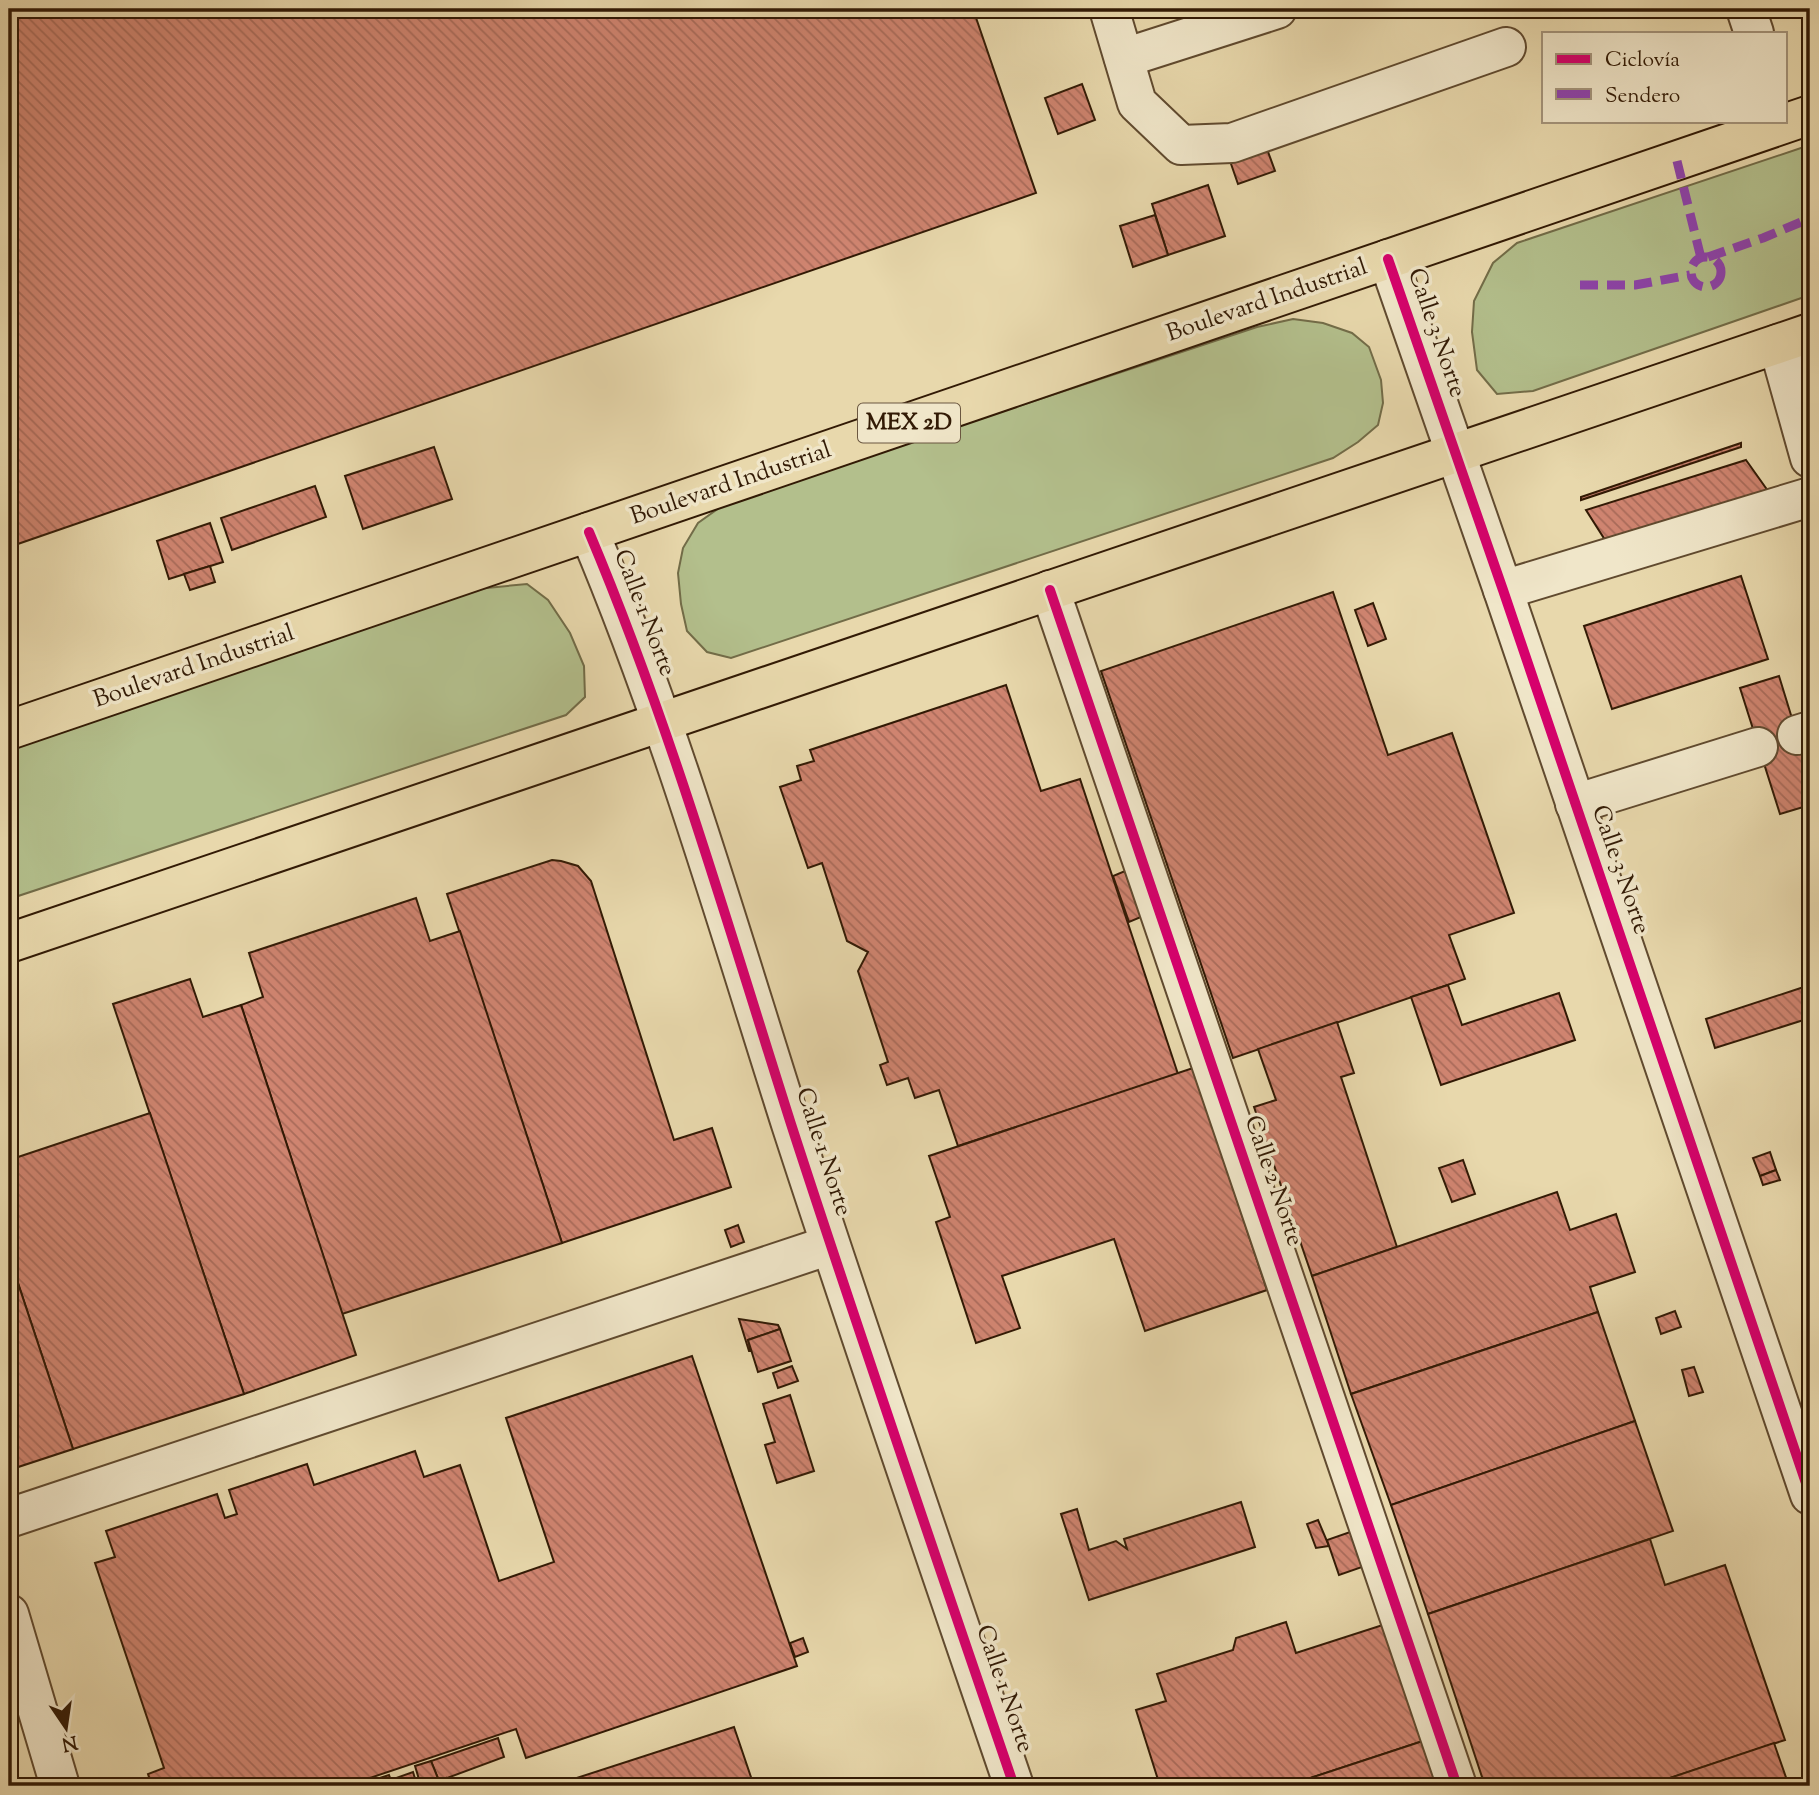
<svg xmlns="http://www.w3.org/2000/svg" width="1819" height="1795" viewBox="0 0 1819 1795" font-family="'Sorts Mill Goudy',serif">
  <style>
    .green { fill: #b3bf8c; stroke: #726c48; stroke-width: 2 }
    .building { fill: url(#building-back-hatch); stroke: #321a05; stroke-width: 2 }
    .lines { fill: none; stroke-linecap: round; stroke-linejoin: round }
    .minor-casing { stroke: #604a2f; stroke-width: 42 }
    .highway-casing { stroke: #321a05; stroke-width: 42 }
    .minor { stroke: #f0e6c9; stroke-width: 38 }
    .highway { stroke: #e8d8ac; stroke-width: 38 }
    .quiet { stroke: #8e44ad; stroke-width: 9; stroke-dasharray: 18 9; stroke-linecap: butt }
    .cycleway-casing { stroke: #f0e6c9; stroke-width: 15 }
    .cycleway { stroke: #d6006c; stroke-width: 10 }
    .labels { text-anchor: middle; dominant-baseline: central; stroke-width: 7; stroke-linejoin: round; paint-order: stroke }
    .shield { fill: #f0e6c9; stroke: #6b5740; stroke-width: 2 }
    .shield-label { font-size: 23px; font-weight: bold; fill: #321a05 }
    .street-label { font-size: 24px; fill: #321a05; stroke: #f0e6c9 }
  </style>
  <defs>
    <pattern id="building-back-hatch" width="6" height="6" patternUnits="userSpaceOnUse" patternTransform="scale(1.75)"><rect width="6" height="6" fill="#cf8470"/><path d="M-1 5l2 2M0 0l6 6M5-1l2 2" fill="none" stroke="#a96b5a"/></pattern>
  </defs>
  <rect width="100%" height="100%" fill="#e8d8ac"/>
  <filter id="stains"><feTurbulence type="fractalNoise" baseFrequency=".00286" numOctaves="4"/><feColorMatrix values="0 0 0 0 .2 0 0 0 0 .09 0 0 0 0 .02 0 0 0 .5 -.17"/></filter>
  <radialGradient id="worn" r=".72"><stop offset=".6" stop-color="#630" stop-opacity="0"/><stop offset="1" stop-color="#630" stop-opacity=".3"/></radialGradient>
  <!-- green -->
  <g class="green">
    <polygon points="1810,145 1810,295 1533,391 1497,394 1477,370 1472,332 1474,301 1493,263 1517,243"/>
    <polygon points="1293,319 1323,323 1352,333 1369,347 1381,380 1383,403 1378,425 1358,442 1333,458 731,658 707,652 687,631 681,604 678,573 683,548 698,523 726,503 1257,327"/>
    <polygon points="527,584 548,600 570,633 584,666 585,697 566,715 9,899 9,746 466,590"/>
  </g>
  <!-- building -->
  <g class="building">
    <polygon points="9,9 973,9 1036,193 9,547"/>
    <polygon points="1082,84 1095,120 1058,134 1045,98"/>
    <polygon points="1267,149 1275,171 1238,184 1230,161"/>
    <polygon points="1208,185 1225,236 1168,255 1152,204"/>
    <polygon points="1155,215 1168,255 1133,267 1120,226"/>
    <polygon points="1741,443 1741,447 1581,500 1581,497"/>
    <polygon points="434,447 452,499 363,529 345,476"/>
    <polygon points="1746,460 1768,491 1607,543 1586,510"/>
    <polygon points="315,486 326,517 232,550 221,518"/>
    <polygon points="210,523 223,562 169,579 157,541"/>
    <polygon points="210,566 215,582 190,590 184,574"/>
    <polygon points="1741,576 1768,659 1612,709 1584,626"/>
    <polygon points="1333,592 1388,755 1452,733 1514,913 1449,935 1465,979 1233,1058 1101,671"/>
    <polygon points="1373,603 1386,639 1368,646 1355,610"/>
    <polygon points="1779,676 1810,777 1810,805 1780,814 1740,688"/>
    <polygon points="1006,685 1041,791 1080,779 1178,1074 958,1146 939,1090 915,1098 908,1078 887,1085 880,1065 888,1062 858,971 868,952 847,941 822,863 808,868 780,787 801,780 797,766 814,761 810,750"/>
    <polygon points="552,860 561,861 578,866 591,881 674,1140 712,1128 731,1187 562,1243 447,894"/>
    <polygon points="1125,871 1141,917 1129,922 1113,876"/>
    <polygon points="416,898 430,941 460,931 562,1243 342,1314 241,1005 263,997 249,953"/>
    <polygon points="190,979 203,1017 241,1005 356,1355 244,1394 113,1004"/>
    <polygon points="1448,985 1462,1025 1559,993 1575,1040 1441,1085 1411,997"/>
    <polygon points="1810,985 1810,1018 1715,1048 1706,1019"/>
    <polygon points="1337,1022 1354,1073 1341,1077 1397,1247 1312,1276 1254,1107 1276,1100 1258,1049"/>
    <polygon points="1193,1068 1267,1290 1145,1331 1114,1239 1002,1276 1020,1328 976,1343 936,1222 950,1217 929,1156"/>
    <polygon points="150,1113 244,1394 73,1449 9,1256 9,1160"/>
    <polygon points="1770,1152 1776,1170 1760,1176 1753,1158"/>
    <polygon points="1463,1160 1475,1194 1452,1202 1439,1168"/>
    <polygon points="1776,1170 1780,1180 1763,1185 1760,1176"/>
    <polygon points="1557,1192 1570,1230 1616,1214 1635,1272 1590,1287 1598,1312 1351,1394 1312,1276"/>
    <polygon points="738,1225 744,1242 731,1247 725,1230"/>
    <polygon points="9,1256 73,1449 9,1470"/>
    <polygon points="1675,1311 1681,1327 1661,1334 1656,1318"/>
    <polygon points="1598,1312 1635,1421 1391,1505 1351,1394"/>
    <polygon points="739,1319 778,1325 780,1329 748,1340 751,1351 749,1351"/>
    <polygon points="780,1329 791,1361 758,1372 748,1340"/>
    <polygon points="692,1356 797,1666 526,1758 516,1729 346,1786 280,1786 279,1783 270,1786 152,1786 148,1774 164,1768 95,1563 115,1557 106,1531 217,1494 225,1518 237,1514 229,1490 307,1464 314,1485 415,1451 424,1477 460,1465 499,1581 554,1562 506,1418"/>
    <polygon points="792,1366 798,1381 778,1388 773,1373"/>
    <polygon points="1694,1367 1703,1392 1689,1396 1682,1370"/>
    <polygon points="790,1395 814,1471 777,1483 765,1445 775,1442 763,1404"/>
    <polygon points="1635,1421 1673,1531 1428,1614 1391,1505"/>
    <polygon points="1241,1502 1255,1547 1089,1600 1061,1514 1077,1509 1089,1550 1116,1541 1127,1549 1124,1539"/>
    <polygon points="1318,1520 1329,1546 1316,1548 1307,1524"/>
    <polygon points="1353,1531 1365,1566 1339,1575 1327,1540"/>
    <polygon points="1650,1539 1665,1585 1725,1565 1785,1740 1646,1786 1485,1786 1428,1614"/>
    <polygon points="1286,1622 1296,1653 1392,1622 1432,1738 1286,1786 1160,1786 1136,1710 1166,1701 1157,1674 1233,1650 1236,1638"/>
    <polygon points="803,1638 808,1652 795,1657 790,1643"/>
    <polygon points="734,1727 754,1786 552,1786"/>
    <polygon points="498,1738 504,1757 439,1781 431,1761"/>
    <polygon points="1432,1738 1446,1786 1286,1786"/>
    <polygon points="1774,1743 1789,1786 1646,1786"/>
    <polygon points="431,1761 439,1781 446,1778 448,1786 421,1786 415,1766"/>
    <polygon points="413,1772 417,1785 399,1786 396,1778"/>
    <polygon points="389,1775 393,1786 355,1786"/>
  </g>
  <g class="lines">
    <!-- minor casing -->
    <g class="minor-casing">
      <g id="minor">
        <polyline points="1109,9 1137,103 1181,145 1232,143 1506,47"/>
        <polyline points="1746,9 1754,33"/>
        <polyline points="1124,58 1277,9"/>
        <polyline points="1388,259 1503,590 1810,1495"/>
        <polyline points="1778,344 1810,458"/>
        <path d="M589,532C670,724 728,926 791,1124C863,1346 939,1566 1014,1786"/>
        <polyline points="1050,590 1457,1786"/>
        <polyline points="1503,590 1810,497"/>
        <polyline points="1797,735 1810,731"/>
        <polyline points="1575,804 1758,747"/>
        <polyline points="9,1518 830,1245"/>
        <polyline points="9,1614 60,1786"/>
      </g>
    </g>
    <!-- highway casing -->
    <g class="highway-casing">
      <g id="highway">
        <polyline points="9,730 1810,115"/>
        <polyline points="9,943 1810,333"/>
      </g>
    </g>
    <!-- minor -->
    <use href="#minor" class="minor"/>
    <!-- highway -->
    <use href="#highway" class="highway"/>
    <!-- quiet -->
    <g class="quiet">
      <polyline points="1677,161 1701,258"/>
      <circle cx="1706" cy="272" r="15"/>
      <polyline points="1708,257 1763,238 1806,220 1810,216"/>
      <polyline points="1580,285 1635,285 1690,275"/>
    </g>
    <!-- cycleway casing -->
    <g class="cycleway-casing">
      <g id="cycleway">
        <polyline points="1388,259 1503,590 1810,1495"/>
        <path d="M589,532C670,724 728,926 791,1124C863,1346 939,1566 1014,1786"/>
        <polyline points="1050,590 1457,1786"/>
      </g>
    </g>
    <!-- cycleway -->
    <use href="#cycleway" class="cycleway"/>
  </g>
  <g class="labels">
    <!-- shield labels -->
    <rect class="shield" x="858" y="403.5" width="102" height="39" rx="5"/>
    <g class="shield-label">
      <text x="909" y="423">MEX 2D</text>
    </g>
    <!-- street labels -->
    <g class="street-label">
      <text transform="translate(1267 301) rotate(-19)">Boulevard Industrial</text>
      <text transform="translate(1436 333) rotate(71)">Calle 3 Norte</text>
      <text transform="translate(731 484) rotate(-19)">Boulevard Industrial</text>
      <text transform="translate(644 613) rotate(69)">Calle 1 Norte</text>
      <text transform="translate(194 667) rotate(-19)">Boulevard Industrial</text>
      <text transform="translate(1620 870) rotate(71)">Calle 3 Norte</text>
      <text transform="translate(823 1152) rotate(72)">Calle 1 Norte</text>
      <text transform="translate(1273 1181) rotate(71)">Calle 2 Norte</text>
      <text transform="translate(1004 1689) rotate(71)">Calle 1 Norte</text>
    </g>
  </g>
  <!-- margin -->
  <rect width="1819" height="1795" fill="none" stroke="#e8d8ac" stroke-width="35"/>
  <rect x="10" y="10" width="1798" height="1774" fill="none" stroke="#321a05" stroke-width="3.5"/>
  <rect x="18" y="18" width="1784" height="1760" fill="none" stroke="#321a05" stroke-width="2"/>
  <!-- legend -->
  <rect x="1542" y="32" width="245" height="91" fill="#f0e6c9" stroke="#a4947b" stroke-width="2"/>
  <rect x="1556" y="54" width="35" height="10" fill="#d6006c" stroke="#a4947b" stroke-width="2"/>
  <text x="1605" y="66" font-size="21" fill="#321a05">Ciclovía</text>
  <rect x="1556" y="89" width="35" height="10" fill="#8e44ad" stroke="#a4947b" stroke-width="2"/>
  <text x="1605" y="102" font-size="21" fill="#321a05">Sendero</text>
  <!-- north arrow -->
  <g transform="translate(66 1728) rotate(167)" stroke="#f0e6c9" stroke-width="5" paint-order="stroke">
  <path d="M0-5L12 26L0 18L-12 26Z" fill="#321a05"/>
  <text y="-10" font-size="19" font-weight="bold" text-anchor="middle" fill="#321a05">N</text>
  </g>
  <rect width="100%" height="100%" filter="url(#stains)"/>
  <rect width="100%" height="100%" fill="url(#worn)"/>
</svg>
